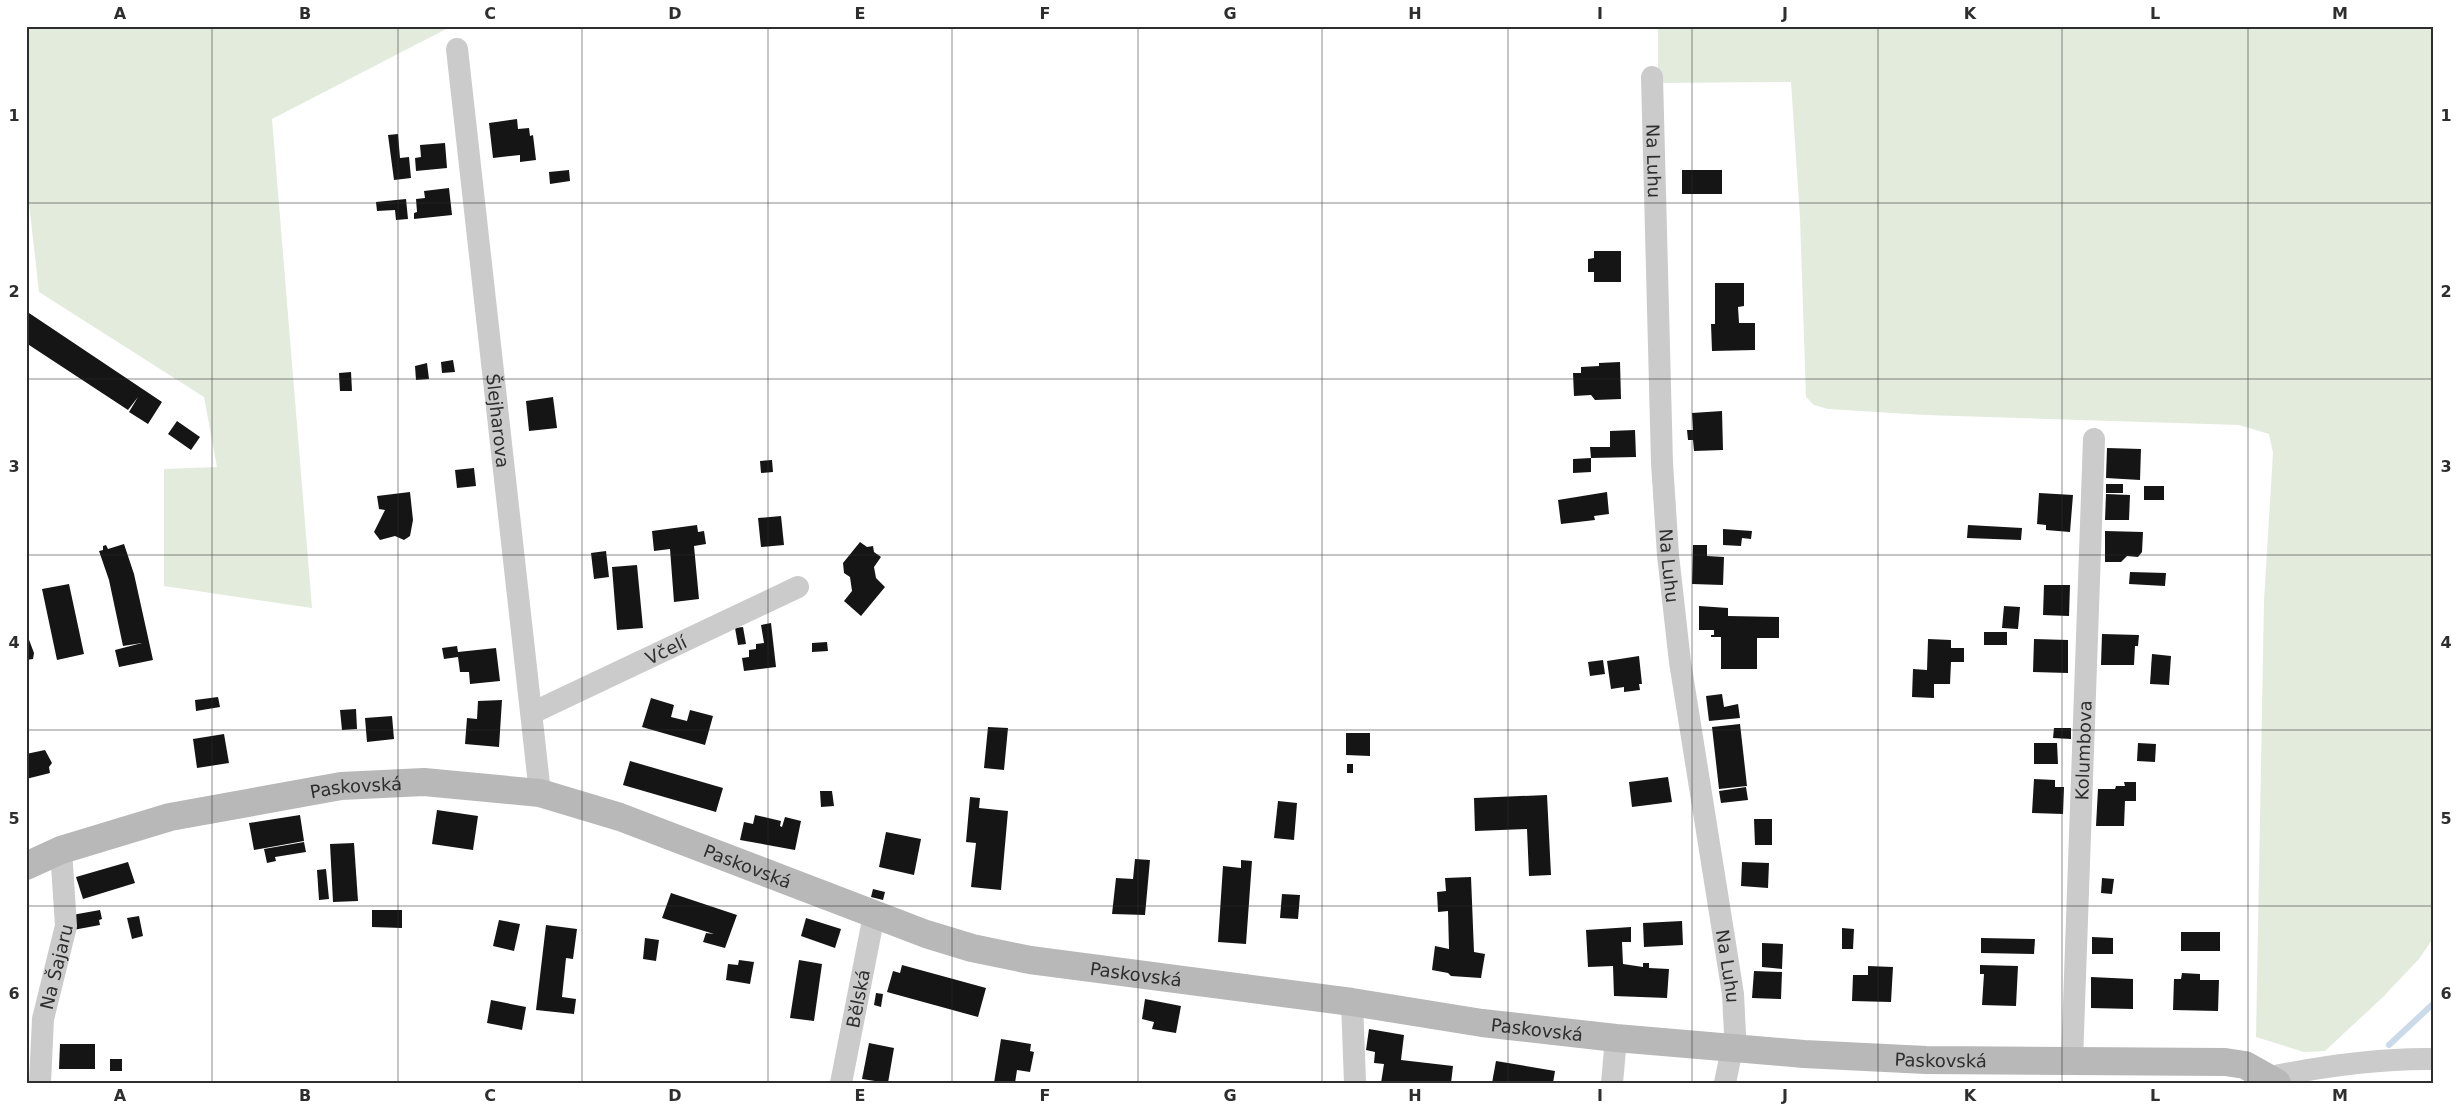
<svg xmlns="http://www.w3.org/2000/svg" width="2460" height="1109" viewBox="0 0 2460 1109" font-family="'DejaVu Sans',sans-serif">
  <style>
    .green { fill: #e3ebdd }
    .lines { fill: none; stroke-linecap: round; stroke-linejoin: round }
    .stream { stroke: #cadae9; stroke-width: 6 }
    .building { fill: #151515 }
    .street { stroke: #cbcbcb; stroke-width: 22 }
    .secondary { stroke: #b8b8b8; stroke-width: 28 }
    .grid { fill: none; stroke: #2e2e2e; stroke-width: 1; stroke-opacity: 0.55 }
    .labels { text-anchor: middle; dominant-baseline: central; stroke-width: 5; stroke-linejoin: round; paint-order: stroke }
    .street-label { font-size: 18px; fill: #2e2e2e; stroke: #fff }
    .neatline { fill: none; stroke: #2e2e2e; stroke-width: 2 }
    .grid-label { font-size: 16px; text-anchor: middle; font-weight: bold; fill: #2e2e2e }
  </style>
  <rect width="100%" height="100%" fill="#fff"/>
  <!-- green -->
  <g class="green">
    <polygon points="26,26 452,26 272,119 312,608 164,586 164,469 217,467 204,397 39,292 26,177"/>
    <polygon points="1658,26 2434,26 2434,937 2419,959 2383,997 2325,1051 2304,1052 2256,1037 2264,601 2273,453 2269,434 2239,425 1925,415 1828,409 1814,405 1806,397 1800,218 1791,82 1658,83"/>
  </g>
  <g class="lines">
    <!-- stream -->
    <polyline class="stream" points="2389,1045 2434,1003"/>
  </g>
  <!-- building -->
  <g class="building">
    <polygon points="517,119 518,129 529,128 530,136 533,135 536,160 520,162 520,155 493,158 489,123"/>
    <polygon points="398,134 400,158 409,157 411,178 394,180 388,135"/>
    <polygon points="445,143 447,168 416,171 415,158 421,157 420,145"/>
    <polygon points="569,170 570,181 550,184 549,172"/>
    <rect x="1682" y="170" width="40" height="24"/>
    <polygon points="449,188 452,215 414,219 414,213 417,212 416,199 425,198 424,191"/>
    <polygon points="406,199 408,219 396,220 395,210 377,211 376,202"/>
    <polygon points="1594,251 1621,251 1621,282 1594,282 1594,272 1588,272 1588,259 1594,258"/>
    <polygon points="1715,283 1744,283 1744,306 1738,307 1739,323 1755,323 1755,350 1712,351 1711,324 1715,324"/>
    <polygon points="26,311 162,402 148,424 129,412 138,397 128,410 26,343"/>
    <polygon points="453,360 455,372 442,373 441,362"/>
    <polygon points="1620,362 1621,399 1595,400 1591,395 1574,396 1573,373 1581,373 1581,367 1599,366 1599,363"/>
    <polygon points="427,363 429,379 416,380 415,366"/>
    <polygon points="351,372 352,391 340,391 339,373"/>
    <polygon points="553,397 557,428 529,431 526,401"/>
    <polygon points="1722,411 1723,450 1694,451 1693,440 1688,440 1687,430 1693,430 1692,413"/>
    <polygon points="177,421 200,437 191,450 168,434"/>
    <polygon points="1635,430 1636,457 1591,458 1590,447 1610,447 1610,431"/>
    <polygon points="2107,448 2141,449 2140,480 2106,478"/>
    <polygon points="1591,458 1591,472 1573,473 1573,459"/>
    <polygon points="772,460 773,472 761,473 760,461"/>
    <polygon points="474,468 476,486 457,488 455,470"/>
    <rect x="2106" y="484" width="17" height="9"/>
    <rect x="2144" y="486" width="20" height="14"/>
    <polygon points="410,492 413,520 410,536 404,540 395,536 380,540 374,532 385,510 379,509 377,496"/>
    <polygon points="1607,492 1609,514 1594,516 1595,520 1561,524 1558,500"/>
    <polygon points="2039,493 2073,495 2070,532 2046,530 2046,525 2037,524"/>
    <polygon points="2106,494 2130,495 2129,520 2105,520"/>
    <polygon points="781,516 784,545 761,547 758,518"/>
    <polygon points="697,525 698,532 704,531 706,544 694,546 699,599 674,602 670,549 654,551 652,531"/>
    <polygon points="1968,525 2022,528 2021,540 1967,538"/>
    <polygon points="1723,529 1752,531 1751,539 1742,538 1741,546 1723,545"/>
    <polygon points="2105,531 2143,532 2142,552 2138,557 2127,556 2121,562 2105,562"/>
    <polygon points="860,542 867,547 873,546 874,552 881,557 874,567 876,578 885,587 861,616 844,601 852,591 850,577 844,573 843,563"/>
    <polygon points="124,544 134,574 153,660 119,667 115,650 142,643 123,646 109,580 99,551 103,550 103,546 106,545 108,549"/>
    <polygon points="1693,545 1707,545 1707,556 1724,557 1723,585 1692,584"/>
    <polygon points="606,551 609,577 594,579 591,553"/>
    <polygon points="637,565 643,628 617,630 612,567"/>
    <polygon points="2130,572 2166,573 2165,586 2129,584"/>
    <polygon points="69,584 84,654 57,660 42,589"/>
    <polygon points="2044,585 2070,585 2069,616 2043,615"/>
    <polygon points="1699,606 1728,608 1728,616 1779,617 1779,638 1757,638 1757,669 1721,669 1721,637 1711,637 1711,635 1714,635 1714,630 1699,630"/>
    <polygon points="2004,606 2020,607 2018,629 2002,628"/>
    <polygon points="771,623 776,667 744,671 742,658 749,657 749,650 756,649 756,644 764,643 761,625"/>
    <polygon points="743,627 746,644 738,645 735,628"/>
    <rect x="1984" y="632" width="23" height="13"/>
    <polygon points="2102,634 2139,635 2138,646 2135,646 2134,665 2101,665"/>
    <polygon points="28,637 34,653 33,659 26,660 26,638"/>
    <polygon points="1928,639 1951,640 1951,648 1964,648 1964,662 1951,662 1950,684 1934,684 1934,698 1912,697 1913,669 1927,670"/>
    <polygon points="2034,639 2068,640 2068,673 2033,672"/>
    <polygon points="827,642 828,651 812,652 812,643"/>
    <polygon points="457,646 458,652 496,648 500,681 470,684 469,672 460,672 458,657 444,659 442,648"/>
    <polygon points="2152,654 2171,656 2169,685 2150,684"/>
    <polygon points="1639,656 1642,684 1639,684 1640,690 1624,692 1624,687 1611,689 1607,661"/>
    <polygon points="1603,660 1605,674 1590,676 1588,662"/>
    <polygon points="1722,694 1724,707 1738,704 1740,718 1709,721 1706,696"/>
    <polygon points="218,697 220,707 196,711 195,700"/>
    <polygon points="651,698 674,705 671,717 687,721 690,710 713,716 705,745 642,727"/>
    <polygon points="502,700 499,747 465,744 467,718 477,719 478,701"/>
    <polygon points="356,709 357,729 342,730 340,710"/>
    <polygon points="392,716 394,739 367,742 365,718"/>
    <polygon points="1740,724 1747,786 1719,789 1712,727"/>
    <polygon points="988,727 1008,728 1004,770 984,768"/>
    <polygon points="2054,728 2071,728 2071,739 2053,738"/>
    <polygon points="1346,733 1370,733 1370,756 1346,755"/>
    <polygon points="224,734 229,763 197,768 193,739"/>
    <polygon points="2034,743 2057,743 2058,764 2034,764"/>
    <polygon points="2138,743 2156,744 2155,762 2137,761"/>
    <polygon points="45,750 52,763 49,767 50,773 26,779 26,754"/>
    <polygon points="630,761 723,788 716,812 623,785"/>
    <rect x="1347" y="764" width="6" height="9"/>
    <polygon points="1668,777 1672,802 1632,807 1629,782"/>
    <polygon points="2034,779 2055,780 2055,787 2064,787 2063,814 2032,813"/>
    <polygon points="2124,782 2136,782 2136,801 2125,801 2124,826 2096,826 2098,789 2115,789 2116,786 2125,786"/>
    <polygon points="1746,787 1748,800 1721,803 1719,791"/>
    <polygon points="820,791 832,791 834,806 821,807"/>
    <polygon points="1547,795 1551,875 1529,876 1527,829 1475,831 1474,798"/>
    <polygon points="970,797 980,798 979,808 1008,811 1001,890 971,887 976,843 966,842"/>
    <polygon points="1278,801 1297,803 1294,840 1274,838"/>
    <polygon points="437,810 478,816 473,850 432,844"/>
    <polygon points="300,815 304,841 254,850 249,823"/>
    <polygon points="755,815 781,821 780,826 782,827 785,817 801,821 795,850 740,840 744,822 753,824"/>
    <polygon points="1754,819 1772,819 1772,845 1755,845"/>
    <polygon points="886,832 921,839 914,875 879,867"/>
    <polygon points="304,842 306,852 275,857 276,861 267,863 264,849"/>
    <polygon points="354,843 358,901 333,902 330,844"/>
    <polygon points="1135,859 1150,860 1145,915 1112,914 1116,878 1133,879"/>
    <polygon points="1241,860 1252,861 1246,944 1218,942 1223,866 1241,868"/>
    <polygon points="128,862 135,883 83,899 76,877"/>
    <polygon points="1742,862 1769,863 1768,888 1741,886"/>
    <polygon points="326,869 329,899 319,900 317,870"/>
    <polygon points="1471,877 1474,952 1485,954 1481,978 1451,976 1448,973 1432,970 1435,946 1449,949 1448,911 1438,912 1437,892 1446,891 1445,878"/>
    <polygon points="2102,878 2114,879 2112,894 2101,893"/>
    <polygon points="873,889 885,892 883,900 871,897"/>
    <polygon points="671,893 737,915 725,948 703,942 706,933 714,934 662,918"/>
    <polygon points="1282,894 1300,895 1298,919 1280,918"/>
    <polygon points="100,910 102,919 99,920 100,925 73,930 72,915"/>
    <polygon points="372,910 402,910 402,928 372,927"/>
    <polygon points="139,916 143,936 132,939 127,918"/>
    <polygon points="806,918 841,929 835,948 801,936"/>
    <polygon points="499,920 520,924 514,951 493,946"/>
    <polygon points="1682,921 1683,945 1644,947 1643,923"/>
    <polygon points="546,925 577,929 573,959 566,958 562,997 576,999 574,1014 536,1010"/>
    <polygon points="1631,927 1631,942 1622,942 1623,964 1643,967 1643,963 1649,963 1649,968 1669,969 1667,998 1614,996 1613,966 1588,967 1586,930"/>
    <polygon points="1842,928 1854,929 1853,949 1842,949"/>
    <rect x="2181" y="932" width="39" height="19"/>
    <polygon points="2092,937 2113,938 2113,954 2092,954"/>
    <polygon points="645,938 659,940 656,961 643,959"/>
    <polygon points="1981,938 2035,939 2034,954 1981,953"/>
    <polygon points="1762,943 1783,944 1782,969 1762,967"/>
    <polygon points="739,960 754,962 750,984 726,980 728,964 738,965"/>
    <polygon points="799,960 822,964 814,1021 790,1018"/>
    <polygon points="902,965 986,988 978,1017 887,992 893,971 900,973"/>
    <polygon points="1980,965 2018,966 2016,1006 1982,1005 1984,974 1980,974"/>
    <polygon points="1868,966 1893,967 1891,1002 1852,1001 1853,975 1868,975"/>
    <polygon points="1754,971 1782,972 1781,999 1752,998"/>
    <polygon points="2182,973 2200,974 2200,980 2219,980 2218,1011 2173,1010 2174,979 2181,979"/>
    <polygon points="2091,977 2133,979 2133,1009 2091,1008"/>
    <polygon points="876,993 883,994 881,1007 874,1005"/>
    <polygon points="1145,999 1181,1006 1176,1033 1152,1029 1154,1022 1142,1019"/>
    <polygon points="491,1000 526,1007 522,1030 487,1023"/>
    <polygon points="1369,1029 1404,1035 1401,1060 1453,1066 1451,1083 1381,1083 1384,1064 1374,1063 1375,1052 1366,1050"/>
    <polygon points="1001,1039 1031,1044 1030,1051 1034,1052 1030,1072 1017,1070 1015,1083 994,1083"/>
    <polygon points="869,1043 894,1048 888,1083 862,1079"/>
    <polygon points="60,1044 95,1044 95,1069 59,1069"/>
    <rect x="110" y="1059" width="12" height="12"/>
    <polygon points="1496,1061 1555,1071 1553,1083 1492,1083"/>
  </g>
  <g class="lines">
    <!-- street -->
    <g class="street">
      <path id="s1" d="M457,49L540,793"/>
      <path id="s2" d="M1652,77L1662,463L1668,555L1680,662L1733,994L1735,1034L1725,1083"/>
      <path id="s3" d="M532,713L798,587"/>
      <polyline points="1352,1002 1355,1083"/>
      <path id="s4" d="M2072,1061L2094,439"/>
      <path d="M2270,1077C2324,1066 2378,1058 2434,1059"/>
      <path id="s5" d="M40,1083L43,1019L66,926L61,850"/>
      <path id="s6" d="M841,1083L874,915"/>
      <polyline points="1612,1083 1616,1038"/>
    </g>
    <!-- secondary -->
    <path class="secondary" id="s7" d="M26,866L61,850L170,817L341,786L424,782L540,793L620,817L926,934L972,948L1030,960L1352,1002L1482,1023L1616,1038L1804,1054L1926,1060L2225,1062L2245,1065L2277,1083"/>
  </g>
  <!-- grid -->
  <path class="grid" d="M212,26V1083M398,26V1083M582,26V1083M768,26V1083M952,26V1083M1138,26V1083M1322,26V1083M1508,26V1083M1692,26V1083M1878,26V1083M2062,26V1083M2248,26V1083M26,203H2434M26,379H2434M26,555H2434M26,730H2434M26,906H2434"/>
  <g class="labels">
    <!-- street labels -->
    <g class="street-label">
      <text stroke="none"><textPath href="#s2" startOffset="84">Na Luhu</textPath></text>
      <text stroke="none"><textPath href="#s1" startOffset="374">Šlejharova</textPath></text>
      <text stroke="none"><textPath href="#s2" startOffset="489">Na Luhu</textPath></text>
      <text stroke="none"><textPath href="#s3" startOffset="148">Včelí</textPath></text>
      <text stroke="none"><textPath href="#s4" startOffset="311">Kolumbova</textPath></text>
      <text stroke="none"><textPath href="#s7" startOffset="341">Paskovská</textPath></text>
      <text stroke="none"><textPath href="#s7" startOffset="746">Paskovská</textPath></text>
      <text stroke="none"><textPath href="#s5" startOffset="118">Na Šajaru</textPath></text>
      <text stroke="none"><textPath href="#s2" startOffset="894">Na Luhu</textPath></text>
      <text stroke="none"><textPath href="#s7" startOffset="1151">Paskovská</textPath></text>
      <text stroke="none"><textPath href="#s6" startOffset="86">Bělská</textPath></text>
      <text stroke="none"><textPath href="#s7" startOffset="1556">Paskovská</textPath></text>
      <text stroke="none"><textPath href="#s7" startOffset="1961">Paskovská</textPath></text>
    </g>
  </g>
  <!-- border -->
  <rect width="2460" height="1109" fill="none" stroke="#ffffff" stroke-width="55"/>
  <rect x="28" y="28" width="2404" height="1054" class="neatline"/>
  <g class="grid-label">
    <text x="120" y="19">A</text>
    <text x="305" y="19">B</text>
    <text x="490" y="19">C</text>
    <text x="675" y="19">D</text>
    <text x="860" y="19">E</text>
    <text x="1045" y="19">F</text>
    <text x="1230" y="19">G</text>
    <text x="1415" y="19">H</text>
    <text x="1600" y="19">I</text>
    <text x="1785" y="19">J</text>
    <text x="1970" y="19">K</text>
    <text x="2155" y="19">L</text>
    <text x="2340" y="19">M</text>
    <text x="14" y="121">1</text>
    <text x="2446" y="121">1</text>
    <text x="14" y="297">2</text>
    <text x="2446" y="297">2</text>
    <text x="14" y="472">3</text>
    <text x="2446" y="472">3</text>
    <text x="14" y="648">4</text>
    <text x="2446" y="648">4</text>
    <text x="14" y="824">5</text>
    <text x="2446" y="824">5</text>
    <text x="14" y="999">6</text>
    <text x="2446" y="999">6</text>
    <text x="120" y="1101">A</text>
    <text x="305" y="1101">B</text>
    <text x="490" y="1101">C</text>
    <text x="675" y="1101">D</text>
    <text x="860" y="1101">E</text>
    <text x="1045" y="1101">F</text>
    <text x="1230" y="1101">G</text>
    <text x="1415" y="1101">H</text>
    <text x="1600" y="1101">I</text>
    <text x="1785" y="1101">J</text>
    <text x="1970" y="1101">K</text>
    <text x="2155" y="1101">L</text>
    <text x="2340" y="1101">M</text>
  </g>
</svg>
